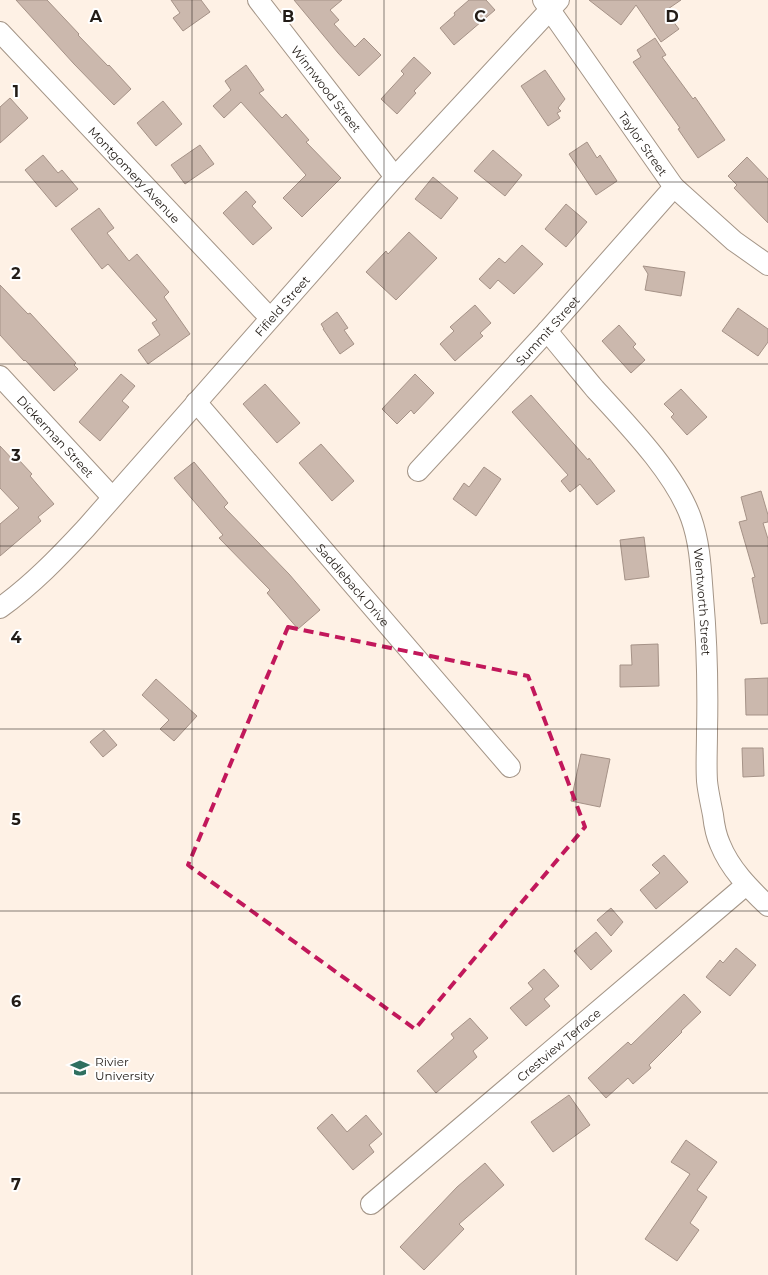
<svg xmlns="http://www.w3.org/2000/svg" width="768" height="1275" viewBox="0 0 768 1275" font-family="Montserrat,sans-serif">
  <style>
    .building { fill: #cbb8ad; stroke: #a59287 }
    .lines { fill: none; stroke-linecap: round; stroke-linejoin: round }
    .minor-casing { stroke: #a49587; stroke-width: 22 }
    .minor { stroke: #fff; stroke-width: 20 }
    .marked { fill: none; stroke: #c2185b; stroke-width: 4; stroke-dasharray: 10 6; stroke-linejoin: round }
    .grid { fill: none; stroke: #221c17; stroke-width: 1; stroke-opacity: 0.55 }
    .labels { text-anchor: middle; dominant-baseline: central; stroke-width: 4; stroke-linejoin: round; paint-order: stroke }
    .street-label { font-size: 12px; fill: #221c17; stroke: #fff }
    .poi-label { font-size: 12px; fill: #221c17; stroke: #fff; text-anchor: start }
    .grid-label { font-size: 16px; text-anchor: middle; font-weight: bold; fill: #221c17; stroke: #fff; stroke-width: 4; stroke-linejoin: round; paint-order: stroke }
  </style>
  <rect width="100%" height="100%" fill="#fef1e5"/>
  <!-- building -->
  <g class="building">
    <polygon points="16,0 47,0 79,34 78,35 108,66 109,65 131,89 114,105 74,64"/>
    <polygon points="171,0 201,0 210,12 183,31 173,18 180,13"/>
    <polygon points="294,0 342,0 330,10 339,20 334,24 355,47 364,38 381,55 359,76 338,53"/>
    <polygon points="469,0 486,0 495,10 454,45 440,28 455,15 454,13"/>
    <polygon points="589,0 681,0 665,11 679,29 661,42 636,5 621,25"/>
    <polygon points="655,38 666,55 662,57 693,99 695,97 725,140 698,158 678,129 680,128 633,62 641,57 637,50"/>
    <polygon points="414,57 431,73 414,91 416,93 397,114 381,99 404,74 401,71"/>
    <polygon points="246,65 264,90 259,93 282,118 286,114 309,140 306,142 341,178 302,217 283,198 306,175 241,102 224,118 213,106 231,90 225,81"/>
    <polygon points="545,70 565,99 558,108 561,111 557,113 560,118 548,126 521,86"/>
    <polygon points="10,98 28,118 0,143 0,107"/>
    <polygon points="163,101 182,124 156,146 137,123"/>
    <polygon points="587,142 597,158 600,155 617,181 596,195 569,154"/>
    <polygon points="200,145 214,164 185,184 171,165"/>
    <polygon points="493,150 522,175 505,196 474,171"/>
    <polygon points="43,155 58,173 62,170 78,189 56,207 25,170"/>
    <polygon points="747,157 768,179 768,223 734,188 737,185 728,176"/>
    <polygon points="433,177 458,198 441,219 415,199"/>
    <polygon points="246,191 256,202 252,206 272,228 253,245 223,213"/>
    <polygon points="566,204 587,222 566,247 545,229"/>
    <polygon points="99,208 114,228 107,233 129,261 137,254 169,292 164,297 190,334 148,364 138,350 160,335 152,323 157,320 108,264 102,269 71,229"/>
    <polygon points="409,232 437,258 396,300 366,272 386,251 388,254"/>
    <polygon points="522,245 543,264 514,294 498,280 490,289 479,279 499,258 505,263"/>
    <polygon points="643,266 685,272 681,296 645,290 648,274"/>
    <polygon points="0,285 28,314 30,313 76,363 74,365 78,369 54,391 25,360 24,361 0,335"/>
    <polygon points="475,305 491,323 480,333 483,336 455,361 440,344 454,331 450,327"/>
    <polygon points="738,308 768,329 768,342 758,356 722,331"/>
    <polygon points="337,312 348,328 344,330 354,344 340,354 323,329 324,329 321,324"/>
    <polygon points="619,325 636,344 633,347 645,360 631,373 602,341"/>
    <polygon points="121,374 135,386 122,401 129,407 100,441 79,422"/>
    <polygon points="415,374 434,393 414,414 411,410 397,424 382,409"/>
    <polygon points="265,384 300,423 277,443 243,404"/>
    <polygon points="681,389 707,417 687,435 671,417 674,414 664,404"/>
    <polygon points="531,395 588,460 589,458 615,491 597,505 580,484 570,492 561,481 568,475 512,412"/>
    <polygon points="321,444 354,481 332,501 299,463"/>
    <polygon points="0,446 15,462 18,459 32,474 30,476 54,504 38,517 41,521 0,556 0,524 19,508 0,488"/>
    <polygon points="194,462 228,503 224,507 289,574 320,610 298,629 267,593 270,590 219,538 223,535 174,478"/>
    <polygon points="484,467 501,479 476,516 453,499 464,483 469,487"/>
    <polygon points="761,491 768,515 768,522 763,523 768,539 768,623 761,624 752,578 755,577 739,522 747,520 741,497"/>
    <polygon points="644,537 649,577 625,580 620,540"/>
    <polygon points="658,644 659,686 620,687 620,665 632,665 631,645"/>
    <polygon points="768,678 768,715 746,715 745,679"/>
    <polygon points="156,679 197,716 174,741 160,729 169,720 142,695"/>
    <polygon points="104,730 117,745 103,757 90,742"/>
    <polygon points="742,748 763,748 764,776 743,777"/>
    <polygon points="581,754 610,759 600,807 571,801"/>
    <polygon points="664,855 688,882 656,909 640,890 660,873 652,865"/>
    <polygon points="611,908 623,922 611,936 597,920"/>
    <polygon points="596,932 612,951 591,970 574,951"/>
    <polygon points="736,948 756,965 730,996 706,977 720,960 723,963"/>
    <polygon points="544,969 559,986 544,999 550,1006 526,1026 510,1008 533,989 528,983"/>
    <polygon points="684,994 701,1012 681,1031 682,1032 649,1065 651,1068 633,1084 628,1078 606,1098 588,1078 628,1042 631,1045"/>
    <polygon points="470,1018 488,1038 473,1051 477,1057 436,1093 417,1071 454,1038 451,1034"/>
    <polygon points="569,1095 590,1125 553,1152 531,1122"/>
    <polygon points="332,1114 347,1132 366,1115 382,1134 369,1145 374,1152 353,1170 317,1128"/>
    <polygon points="686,1140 717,1162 697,1190 707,1197 690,1223 699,1230 677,1261 645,1239 690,1174 671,1162"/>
    <polygon points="485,1163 504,1185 459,1224 464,1229 424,1270 400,1247 457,1187"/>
  </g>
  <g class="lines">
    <!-- minor casing -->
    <g class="minor-casing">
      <g id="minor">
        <path id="s1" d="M258,0L395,177"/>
        <path id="s2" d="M543,0L674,187L734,241L768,265"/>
        <path id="s3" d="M0,32L270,318"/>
        <path id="s4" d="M547,331C563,350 579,370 595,389C627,424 675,473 691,518C700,543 701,570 703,597C707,642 708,687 707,732C707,748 706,765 707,781C708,792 711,804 713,815C714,824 716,835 720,844C730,869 749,888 768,906"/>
        <path id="s5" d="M0,376L112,497"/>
        <path id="s6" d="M196,402L510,767"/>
        <path id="s7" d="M418,471L547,331L674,187"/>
        <path id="s8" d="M0,608C32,585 59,557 86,528L395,177L559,0"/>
        <path id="s9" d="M371,1204L746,885"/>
      </g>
    </g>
    <!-- minor -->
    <use href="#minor" class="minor"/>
  </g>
  <!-- marked area -->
  <path class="marked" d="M288,627L528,676L585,827L415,1029L188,865Z"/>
  <!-- grid -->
  <path class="grid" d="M192,0V1275M384,0V1275M576,0V1275M0,182H768M0,364H768M0,546H768M0,729H768M0,911H768M0,1093H768"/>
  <!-- icons -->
  <defs>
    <g id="university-bare" transform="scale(1.5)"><path d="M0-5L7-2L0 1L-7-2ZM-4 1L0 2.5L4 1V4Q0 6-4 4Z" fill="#2f7060" stroke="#fff" stroke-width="2.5" paint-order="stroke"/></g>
  </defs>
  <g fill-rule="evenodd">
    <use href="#university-bare" x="80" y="1068"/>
  </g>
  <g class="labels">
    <!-- street labels -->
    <g class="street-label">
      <text stroke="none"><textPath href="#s1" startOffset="112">Winnwood Street</textPath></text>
      <text stroke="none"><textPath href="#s2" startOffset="175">Taylor Street</textPath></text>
      <text stroke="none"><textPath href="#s3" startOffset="196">Montgomery Avenue</textPath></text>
      <text stroke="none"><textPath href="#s8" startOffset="414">Fifield Street</textPath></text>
      <text stroke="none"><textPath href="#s7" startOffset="191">Summit Street</textPath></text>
      <text stroke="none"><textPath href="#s5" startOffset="82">Dickerman Street</textPath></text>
      <text stroke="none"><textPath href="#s6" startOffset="241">Saddleback Drive</textPath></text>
      <text stroke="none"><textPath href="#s4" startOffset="322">Wentworth Street</textPath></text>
      <text stroke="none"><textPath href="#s9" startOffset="246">Crestview Terrace</textPath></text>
    </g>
    <!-- poi labels -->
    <g class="poi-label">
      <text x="95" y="1061">Rivier<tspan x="95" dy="14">University</tspan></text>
    </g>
  </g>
  <g class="grid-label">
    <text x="96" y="22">A</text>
    <text x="288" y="22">B</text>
    <text x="480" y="22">C</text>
    <text x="672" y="22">D</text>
    <text x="16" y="97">1</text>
    <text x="16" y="279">2</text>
    <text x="16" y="461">3</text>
    <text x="16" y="643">4</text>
    <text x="16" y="825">5</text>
    <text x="16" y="1007">6</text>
    <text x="16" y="1190">7</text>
  </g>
</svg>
